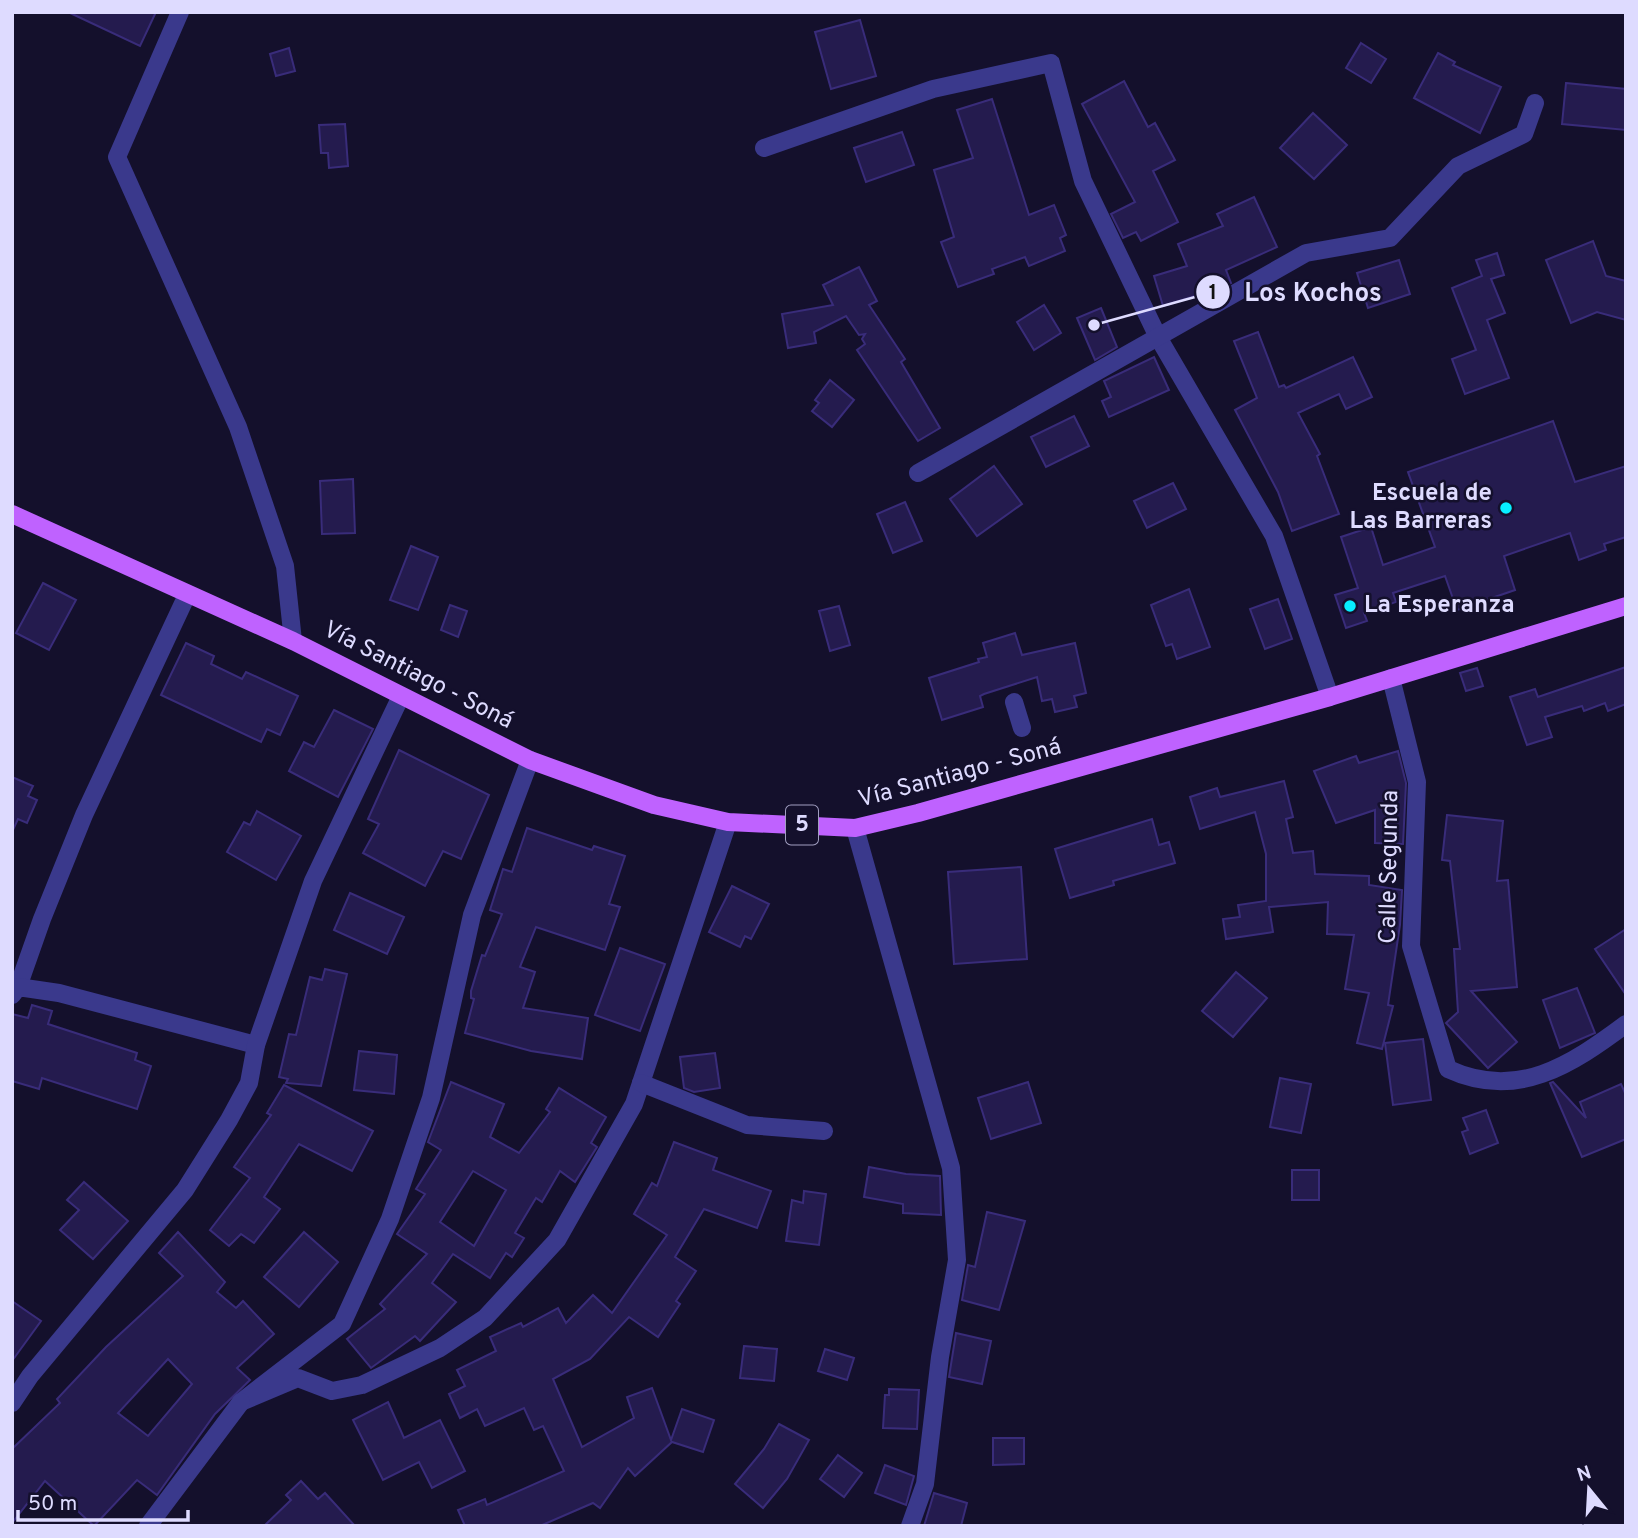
<svg xmlns="http://www.w3.org/2000/svg" width="1638" height="1538" viewBox="0 0 1638 1538" font-family="Overpass,sans-serif">
  <style>
    .building { fill: #241b4e; stroke: #392c7a; stroke-width: 2; fill-rule: evenodd }
    .lines { fill: none; stroke-linecap: round; stroke-linejoin: round }
    .minor { stroke: #3a398c; stroke-width: 18 }
    .major { stroke: #bf62ff; stroke-width: 18 }
    .poi-dot { fill: #07eeff; stroke: #14102c; stroke-width: 2.5 }
    .labels { text-anchor: middle; dominant-baseline: central; stroke-width: 5; stroke-linejoin: round; paint-order: stroke }
    .shield { fill: #14102c; stroke: #a19ec0; stroke-width: 2 }
    .shield-label { font-size: 23px; font-weight: bold; fill: #dedbff }
    .poi-label { font-size: 24px; font-weight: bold; fill: #dedbff; stroke: #14102c; text-anchor: end }
    .street-label { font-size: 24px; fill: #dedbff; stroke: #14102c }
    .leader { fill: none; stroke: #dedbff; stroke-width: 2.5 }
    .callout-dot { fill: #dedbff; stroke: #14102c; stroke-width: 2.5 }
    .mark-label { font-size: 21px; text-anchor: middle; font-weight: bold; fill: #111 }
    .callout-label { font-size: 26px; text-anchor: middle; font-weight: bold; fill: #dedbff; stroke: #14102c; stroke-width: 5; stroke-linejoin: round; paint-order: stroke }
  </style>
  <rect width="100%" height="100%" fill="#14102c"/>
  <!-- building -->
  <g class="building">
    <polygon points="68,12 156,12 140,46"/>
    <polygon points="860,20 876,76 831,89 815,32"/>
    <polygon points="1361,43 1386,59 1371,83 1346,68"/>
    <polygon points="289,48 295,71 276,76 270,54"/>
    <polygon points="1438,53 1455,62 1453,65 1501,87 1480,133 1414,98"/>
    <polygon points="1124,81 1148,127 1155,123 1175,160 1153,171 1178,222 1141,241 1136,232 1123,238 1111,214 1135,202 1082,104"/>
    <polygon points="1566,83 1626,89 1626,130 1562,124"/>
    <polygon points="992,99 1029,215 1054,205 1066,235 1060,238 1065,251 1029,266 1025,257 992,269 994,274 958,287 941,242 954,237 934,170 973,158 957,110"/>
    <polygon points="1313,113 1347,145 1314,179 1280,148"/>
    <polygon points="345,124 348,166 329,168 328,153 321,153 319,125"/>
    <polygon points="902,132 914,165 866,182 854,148"/>
    <polygon points="1254,197 1277,247 1226,270 1231,283 1200,300 1198,295 1163,306 1154,276 1187,266 1178,244 1223,226 1217,214"/>
    <polygon points="1593,241 1606,276 1626,281 1626,320 1597,312 1571,323 1546,260"/>
    <polygon points="1497,253 1504,275 1491,279 1505,313 1487,320 1509,378 1465,394 1452,359 1476,350 1452,288 1482,276 1476,260"/>
    <polygon points="1399,260 1410,294 1368,308 1357,273"/>
    <polygon points="859,267 877,301 869,305 905,359 901,362 940,428 918,441 857,350 865,344 862,339 865,334 859,335 846,316 814,332 816,343 788,348 782,314 833,305 823,285"/>
    <polygon points="1044,305 1061,333 1034,350 1017,322"/>
    <polygon points="1101,308 1117,347 1095,360 1077,318"/>
    <polygon points="1258,332 1279,387 1284,385 1286,388 1353,357 1372,397 1346,409 1339,394 1298,413 1320,454 1317,456 1339,514 1292,531 1278,492 1235,410 1257,398 1234,341"/>
    <polygon points="1154,357 1169,390 1109,417 1102,401 1111,397 1104,381"/>
    <polygon points="830,380 854,400 832,427 812,411 819,403 815,400"/>
    <polygon points="1074,416 1089,446 1046,467 1031,437"/>
    <polygon points="1553,421 1575,482 1626,466 1626,537 1604,544 1606,550 1579,560 1570,533 1504,556 1515,590 1457,610 1445,576 1393,593 1396,602 1364,613 1367,621 1346,628 1335,595 1358,588 1341,537 1371,527 1383,565 1435,547 1408,472"/>
    <polygon points="994,466 1022,504 977,536 950,499"/>
    <polygon points="353,479 355,533 322,534 320,481"/>
    <polygon points="1173,483 1186,509 1147,528 1134,501"/>
    <polygon points="905,502 922,541 893,553 877,514"/>
    <polygon points="411,546 438,557 418,610 390,600"/>
    <polygon points="43,583 76,600 49,650 16,633"/>
    <polygon points="1189,589 1210,647 1177,659 1172,644 1166,646 1151,605"/>
    <polygon points="1278,599 1292,639 1265,649 1250,609"/>
    <polygon points="450,605 467,611 458,637 441,630"/>
    <polygon points="839,606 850,645 830,651 819,611"/>
    <polygon points="1015,633 1022,655 1075,643 1086,693 1074,696 1077,707 1055,712 1052,699 1042,701 1037,677 984,694 980,696 983,707 942,720 929,678 979,662 978,659 987,657 983,643"/>
    <polygon points="186,643 214,656 211,664 242,679 246,672 298,696 280,735 267,729 261,742 161,695"/>
    <polygon points="1626,667 1626,704 1608,711 1605,703 1584,711 1582,706 1545,717 1552,737 1527,745 1510,697 1535,689 1538,697"/>
    <polygon points="1477,668 1483,686 1466,691 1460,673"/>
    <polygon points="334,710 373,729 338,797 289,771 304,742 314,747"/>
    <polygon points="399,750 489,795 461,859 443,851 425,886 363,853 379,824 368,819"/>
    <polygon points="1398,751 1406,783 1403,844 1375,843 1375,810 1336,823 1314,771 1356,756 1359,763"/>
    <polygon points="12,777 33,786 28,796 37,800 27,823 18,819 12,832"/>
    <polygon points="1284,781 1293,817 1286,819 1293,853 1313,851 1315,874 1369,876 1369,885 1402,890 1400,925 1388,1005 1393,1006 1382,1049 1357,1043 1369,993 1345,989 1354,935 1327,934 1328,902 1269,907 1273,932 1226,939 1223,919 1240,917 1238,905 1266,901 1266,854 1255,812 1200,829 1190,797 1217,788 1220,797"/>
    <polygon points="257,811 301,836 276,880 227,852 244,822 250,825"/>
    <polygon points="1447,815 1503,821 1497,881 1508,880 1517,987 1471,991 1517,1042 1488,1068 1446,1023 1458,1012 1454,949 1460,949 1450,861 1442,860"/>
    <polygon points="1152,819 1159,845 1169,842 1175,863 1113,881 1114,885 1070,898 1055,849"/>
    <polygon points="527,828 592,850 594,846 625,856 609,904 620,907 605,950 536,927 520,967 535,972 523,1008 588,1018 582,1059 531,1051 465,1033 474,999 471,998 471,991 482,955 485,956 502,914 490,910 503,869 512,872"/>
    <polygon points="1021,867 1027,959 954,964 948,872"/>
    <polygon points="732,886 769,904 751,939 745,936 740,947 709,932"/>
    <polygon points="350,893 404,917 387,954 334,930"/>
    <polygon points="1626,929 1626,995 1595,949"/>
    <polygon points="620,948 665,964 640,1031 595,1015"/>
    <polygon points="325,969 347,974 321,1086 286,1083 288,1079 279,1077 289,1034 296,1035 310,977 322,980"/>
    <polygon points="1236,972 1267,998 1233,1037 1202,1011"/>
    <polygon points="1577,988 1595,1033 1560,1048 1543,1000"/>
    <polygon points="32,1005 52,1011 48,1024 137,1053 135,1060 151,1066 137,1109 42,1078 39,1089 12,1081 12,1014 28,1018"/>
    <polygon points="1423,1039 1431,1100 1393,1105 1385,1043"/>
    <polygon points="359,1051 397,1055 394,1094 354,1090"/>
    <polygon points="715,1053 720,1088 694,1092 684,1088 680,1057"/>
    <polygon points="1280,1078 1311,1084 1301,1133 1270,1127"/>
    <path d="M451,1082L504,1104L490,1137L519,1153L550,1112L546,1109L559,1088L606,1117L591,1143L597,1147L575,1182L560,1171L542,1202L536,1198L515,1233L524,1238L512,1257L506,1253L490,1278L453,1254L432,1283L456,1302L420,1341L415,1336L371,1368L347,1339L385,1309L380,1304L427,1254L397,1234L425,1194L416,1189L441,1150L428,1142ZM473,1171L506,1190L474,1246L440,1222Z"/>
    <polygon points="1028,1082 1041,1123 991,1139 978,1098"/>
    <polygon points="1553,1082 1586,1118 1580,1102 1621,1084 1626,1095 1626,1139 1582,1157 1550,1083"/>
    <polygon points="284,1085 373,1131 352,1171 299,1144 264,1197 280,1209 254,1243 241,1234 229,1246 210,1230 250,1178 234,1167 271,1115 267,1113"/>
    <polygon points="1486,1110 1498,1143 1470,1154 1462,1132 1468,1130 1463,1118"/>
    <polygon points="674,1142 717,1158 713,1170 771,1191 757,1228 704,1209 675,1257 696,1271 676,1301 680,1304 658,1337 629,1317 590,1359 553,1379 582,1447 634,1418 627,1397 652,1388 671,1440 682,1409 714,1420 703,1452 672,1442 635,1476 628,1468 600,1508 593,1503 540,1526 465,1526 458,1510 485,1499 487,1505 564,1471 543,1426 534,1430 524,1408 485,1426 477,1409 460,1418 449,1394 465,1386 457,1370 496,1351 490,1337 521,1323 523,1327 558,1308 566,1323 593,1295 612,1313 667,1235 634,1214 652,1183 657,1186"/>
    <polygon points="869,1167 906,1174 940,1176 941,1215 903,1213 903,1204 864,1197"/>
    <rect x="1292" y="1170" width="27" height="30"/>
    <polygon points="84,1182 128,1221 93,1259 60,1230 79,1210 67,1200"/>
    <polygon points="804,1191 826,1194 819,1245 786,1241 792,1200 803,1203"/>
    <polygon points="987,1212 1025,1221 999,1310 962,1300 968,1265 975,1267"/>
    <path d="M178,1232L225,1282L217,1292L236,1308L243,1301L274,1334L237,1368L250,1380L215,1414L157,1495L137,1480L94,1526L45,1481L12,1523V1449L60,1403L57,1399L106,1347L183,1276L159,1253ZM168,1359L192,1384L148,1436L118,1413Z"/>
    <polygon points="304,1232 338,1262 299,1307 264,1277"/>
    <polygon points="12,1301 41,1321 12,1361"/>
    <polygon points="956,1333 991,1341 982,1384 949,1377"/>
    <polygon points="744,1346 777,1349 774,1381 740,1378"/>
    <polygon points="825,1349 854,1358 847,1380 818,1371"/>
    <polygon points="889,1389 919,1390 917,1429 883,1428 885,1395 889,1395"/>
    <polygon points="388,1402 404,1438 440,1420 465,1471 432,1488 419,1462 383,1480 353,1420"/>
    <polygon points="779,1424 809,1440 787,1479 763,1508 735,1484 764,1449"/>
    <polygon points="993,1438 1024,1438 1024,1464 993,1465"/>
    <polygon points="838,1455 862,1473 844,1497 820,1479"/>
    <polygon points="885,1465 914,1476 906,1505 875,1493"/>
    <polygon points="301,1481 318,1499 325,1493 355,1526 264,1526 291,1500 286,1495"/>
    <polygon points="934,1493 967,1503 961,1526 924,1526"/>
  </g>
  <g class="lines">
    <!-- minor -->
    <g class="minor">
      <polyline points="180,12 117,157 238,427 285,566 293,641"/>
      <polyline points="764,148 933,89 1051,63 1083,181 1158,337 1274,536 1330,697"/>
      <polyline points="918,473 1306,253 1390,238 1458,166 1524,134 1535,103"/>
      <path d="M1391,678L1417,782L1411,946L1448,1069C1517,1101 1571,1065 1626,1024"/>
      <polyline points="1014,702 1022,728"/>
      <polyline points="530,760 472,915 431,1098 390,1219 342,1324 241,1402 298,1378 332,1391 362,1385 440,1348 485,1318 557,1240 634,1104 728,822"/>
      <polyline points="855,828 951,1168 957,1260 940,1357 925,1484 910,1526"/>
      <polyline points="18,987 42,919 84,815 187,595"/>
      <polyline points="12,995 18,987 59,993 256,1045"/>
      <polyline points="641,1083 747,1125 824,1131"/>
      <polyline points="12,1403 30,1376 185,1190 229,1120 249,1083 256,1045 313,881 401,696"/>
      <polyline points="148,1526 241,1402"/>
    </g>
    <!-- major -->
    <polyline class="major" points="12,514 293,641 530,760 654,805 728,822 855,828 918,813 1330,697 1626,606"/>
  </g>
  <!-- markers -->
  <g class="poi-dot">
    <circle cx="1506" cy="508" r="7"/>
    <circle cx="1350" cy="606" r="7"/>
  </g>
  <g class="labels">
    <!-- shield labels -->
    <rect class="shield" x="786" y="805.5" width="32" height="39" rx="5"/>
    <g class="shield-label">
      <text x="802" y="825">5</text>
    </g>
    <!-- poi labels -->
    <g class="poi-label">
      <text x="1492" y="494">Escuela de<tspan x="1492" dy="28">Las Barreras</tspan></text>
      <text x="1364" y="606" text-anchor="start">La Esperanza</text>
    </g>
    <!-- street labels -->
    <g class="street-label">
      <text transform="translate(418 676) rotate(27)">Vía Santiago - Soná</text>
      <text transform="translate(960 774) rotate(-15)">Vía Santiago - Soná</text>
      <text transform="translate(1390 867) rotate(-89)">Calle Segunda</text>
    </g>
  </g>
  <!-- callouts -->
  <path class="leader" d="M1094 325L1213 292"/>
  <g class="callout-dot">
    <circle cx="1094" cy="325" r="7"/>
    <circle cx="1213" cy="292" r="18"/>
  </g>
  <g class="mark-label">
    <text x="1213" y="299">1</text>
  </g>
  <g class="callout-label">
    <text x="1313" y="301">Los Kochos</text>
  </g>
  <!-- border -->
  <rect width="1638" height="1538" fill="none" stroke="#dedbff" stroke-width="28"/>
  <!-- north arrow -->
  <g transform="translate(1589 1489) rotate(342)" stroke="#14102c" stroke-width="5" paint-order="stroke">
  <path d="M0-5L12 26L0 18L-12 26Z" fill="#dedbff"/>
  <text y="-10" font-size="19" font-weight="bold" text-anchor="middle" fill="#dedbff">N</text>
  </g>
  <!-- scale -->
  <path d="M18 1510v10h170v-10" fill="none" stroke="#dedbff" stroke-width="3.5"/>
  <text x="28" y="1510" font-size="21" fill="#dedbff" stroke="#14102c" stroke-width="5" paint-order="stroke">50 m</text>
</svg>
